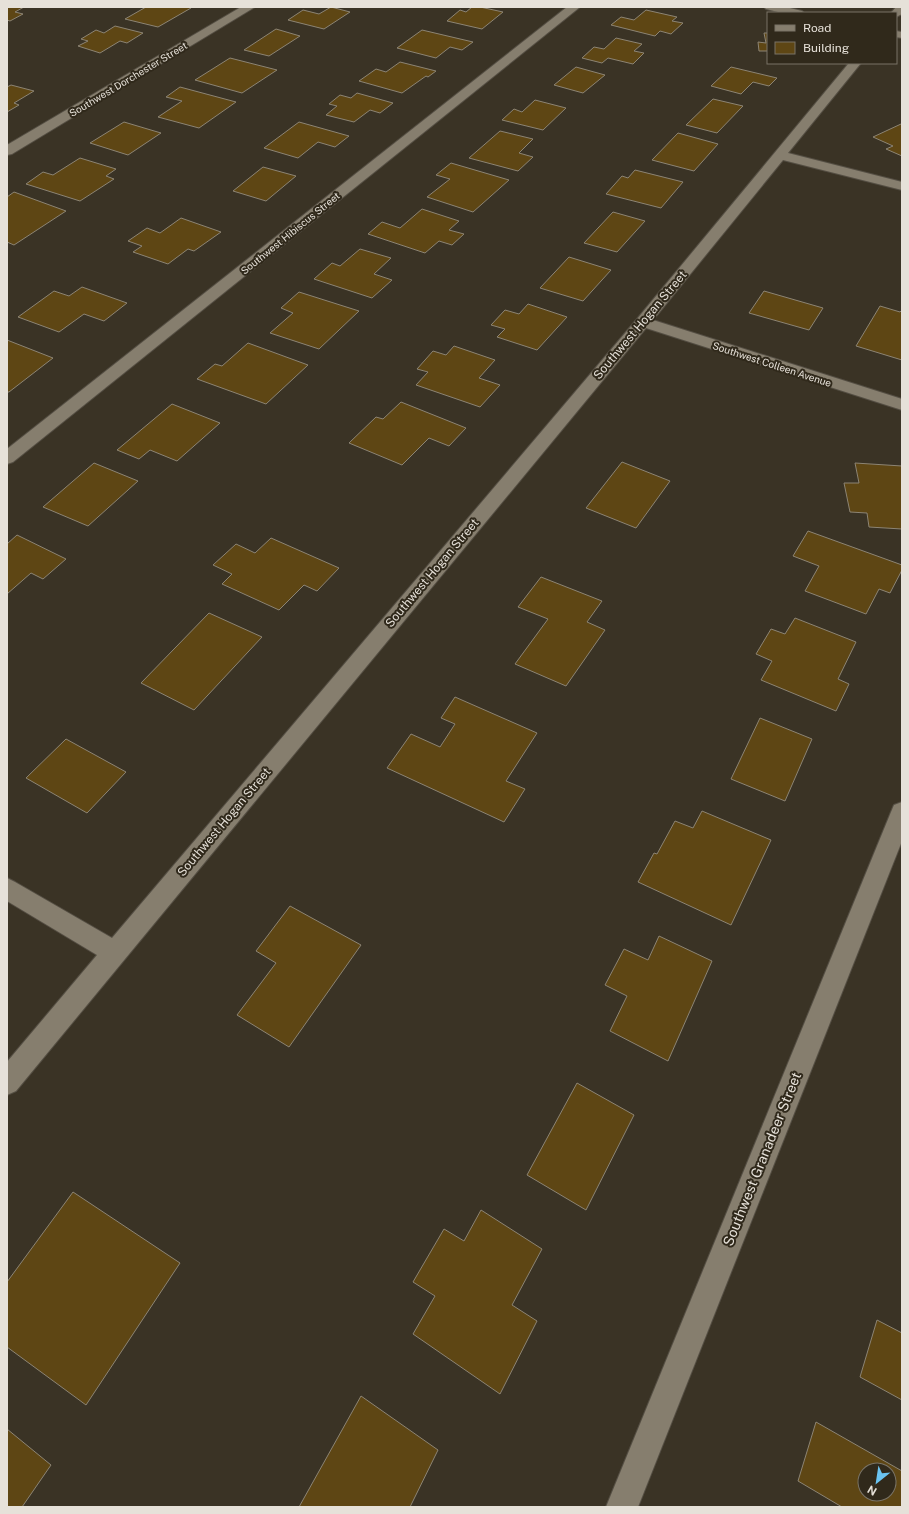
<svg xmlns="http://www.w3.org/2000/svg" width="909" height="1514" viewBox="0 0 909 1514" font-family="'Public Sans',sans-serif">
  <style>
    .building { fill: #5e4614; stroke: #8c8474; fill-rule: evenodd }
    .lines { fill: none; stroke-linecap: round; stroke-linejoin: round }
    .street-casing { stroke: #544e43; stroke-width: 2 }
    .street { fill: #867e6e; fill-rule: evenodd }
    .labels { text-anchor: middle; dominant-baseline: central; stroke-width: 4; stroke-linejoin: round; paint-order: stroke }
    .far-street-label { font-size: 10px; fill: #e6e1d9; stroke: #30291b }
    .street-label { font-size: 12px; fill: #e6e1d9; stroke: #30291b }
    .near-street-label { font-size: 14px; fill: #e6e1d9; stroke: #30291b }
  </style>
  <rect width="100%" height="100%" fill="#3a3325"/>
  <!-- building -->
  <g class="building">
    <polygon points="7,7 24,7 15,12 23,14 10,21 7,20"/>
    <polygon points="146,7 189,7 191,8 158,27 125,19"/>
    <polygon points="331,7 350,12 324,29 288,20 303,10 319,14"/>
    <polygon points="472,7 480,7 503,12 482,29 447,21 460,10 466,12"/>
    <polygon points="646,10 677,17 672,21 683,23 671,34 660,31 655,36 611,25 621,17 634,20"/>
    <polygon points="115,26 143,33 127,43 120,41 100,53 78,46 88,41 81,39 96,30 104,33"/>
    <polygon points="276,29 300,36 269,56 244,50"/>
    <polygon points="422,30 473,42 462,50 450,47 436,58 397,48"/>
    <polygon points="764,33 768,33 768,51 759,51 758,42 766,43"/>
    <polygon points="616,38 642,44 634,51 644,53 633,64 608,58 602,63 582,58 594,47 604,49"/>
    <polygon points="230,58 277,70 242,93 195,80"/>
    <polygon points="400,62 436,71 428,77 426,76 402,93 359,81 376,69 386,72"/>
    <polygon points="576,67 605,75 583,93 554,85"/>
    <polygon points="731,67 777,78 769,86 753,82 741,94 711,86"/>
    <polygon points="11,85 34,91 14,103 19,105 7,112 7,87"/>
    <polygon points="180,87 236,102 199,128 158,117 182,101 166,97"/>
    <polygon points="357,93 393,103 380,113 370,110 354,122 326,115 337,106 329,104 340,95 351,98"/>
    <polygon points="713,99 743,106 717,133 686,125"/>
    <polygon points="535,100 566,108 543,130 502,120 514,109 522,112"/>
    <polygon points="124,122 161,133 128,155 90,143"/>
    <polygon points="299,122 349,136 335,147 318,142 298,158 264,148"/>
    <polygon points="901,124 902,124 902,156 886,149 893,146 873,137"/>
    <polygon points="500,131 533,139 519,153 533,157 518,171 469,158"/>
    <polygon points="678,133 718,144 694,171 652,160"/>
    <polygon points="80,158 116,169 106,176 114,179 80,201 26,184 43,172 53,175"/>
    <polygon points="451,163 509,180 473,212 427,197 450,179 436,175"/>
    <polygon points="263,167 296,176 266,201 233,191"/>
    <polygon points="635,170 683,182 661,208 606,194 622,176 628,178"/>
    <polygon points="14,192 66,211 14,245 7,242 7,197"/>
    <polygon points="422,209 459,221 449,230 464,234 452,245 439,241 425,253 368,234 382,222 400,228"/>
    <polygon points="613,212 645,221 617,252 584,243"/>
    <polygon points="181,218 221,232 194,251 188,249 168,264 133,252 142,246 128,241 147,228 160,233"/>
    <polygon points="360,249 391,258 374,274 392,280 372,298 314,279 332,263 340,266"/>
    <polygon points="569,257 611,270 583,301 540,288"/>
    <polygon points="82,287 127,303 104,321 84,314 59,332 18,317 54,291 69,296"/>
    <polygon points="764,291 823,308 809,330 749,313"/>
    <polygon points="299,292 359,311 319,349 270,333 293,313 281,308"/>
    <polygon points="528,304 567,317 537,350 497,337 505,329 491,325 505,310 519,314"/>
    <polygon points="880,306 900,312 902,310 902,360 856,346"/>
    <polygon points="7,340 53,358 9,392 7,392"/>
    <polygon points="248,343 308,365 266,404 197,379 215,364 222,366"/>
    <polygon points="454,346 495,360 479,378 500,385 480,407 416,385 428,372 417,369 433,351 446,355"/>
    <polygon points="401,402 466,428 449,446 429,438 402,465 349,443 376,417 383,419"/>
    <polygon points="172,404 220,423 177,461 150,450 139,459 117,450"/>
    <polygon points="622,462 670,481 636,528 586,508"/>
    <polygon points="94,463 138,481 88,526 43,507"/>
    <polygon points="855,463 902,466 902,529 869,527 867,513 850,512 844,483 859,483"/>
    <polygon points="808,531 902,565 902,570 890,593 879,589 866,614 805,591 819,566 793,556"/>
    <polygon points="17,535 66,559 43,579 31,573 7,594 7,544"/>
    <polygon points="271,538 339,568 317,591 304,585 279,610 222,584 232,574 213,565 236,544 255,553"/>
    <polygon points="541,577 602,601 587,622 605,630 566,686 515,664 548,619 518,607"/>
    <polygon points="209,613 262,637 194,710 141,683"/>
    <polygon points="795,618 856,642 838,679 849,684 836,711 761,680 772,661 756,654 771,629 785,634"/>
    <polygon points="455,697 537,733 506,781 525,789 504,822 387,768 411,734 440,747 455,724 441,718"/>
    <polygon points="760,718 812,739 785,801 731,779"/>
    <polygon points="66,739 126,772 87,813 26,778"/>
    <polygon points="702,811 771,840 731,925 638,882 654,853 657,854 675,821 693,828"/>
    <polygon points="290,906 361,945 289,1047 237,1015 276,963 256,951"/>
    <polygon points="659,936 712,961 668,1061 610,1031 627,996 605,985 624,949 648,960"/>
    <polygon points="577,1083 634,1115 586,1210 527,1175"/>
    <polygon points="73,1192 180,1263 86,1405 7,1347 7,1282"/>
    <polygon points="481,1210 542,1249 512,1305 537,1321 500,1394 413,1334 435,1296 413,1282 444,1229 464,1241"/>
    <polygon points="877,1320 902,1333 902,1400 860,1377"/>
    <polygon points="361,1396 438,1450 410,1507 299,1507"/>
    <path d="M816,1422L902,1471V1507H842L798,1481ZM865,1470H889V1494H865Z"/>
    <polygon points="7,1429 51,1465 22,1507 7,1507"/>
  </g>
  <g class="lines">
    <!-- street casing -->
    <g class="street-casing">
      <g id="street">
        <polygon points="241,7 255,7 12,154 7,155 7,145"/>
        <polygon points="567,7 580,7 13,462 7,464 7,449"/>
        <polygon points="764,7 786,7 802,11 804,13 782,13 766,9"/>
        <polygon points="896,7 902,7 902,14 896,17 896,13 891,13"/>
        <polygon points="896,31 902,32 902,38 896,37"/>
        <polygon points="849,63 861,63 788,153 902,182 902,190 783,160 653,320 902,399 902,410 646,328 16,1091 7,1095 7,1062 97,955 7,901 7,878 15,882 112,938 637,319"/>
        <polygon points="902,802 902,841 638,1507 606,1507 891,812 894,805"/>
      </g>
    </g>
    <!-- street -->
    <use href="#street" class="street"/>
  </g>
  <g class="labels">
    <!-- far-street labels -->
    <g class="far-street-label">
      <text transform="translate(128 79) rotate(-31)">Southwest Dorchester Street</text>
      <text transform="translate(290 233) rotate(-39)">Southwest Hibiscus Street</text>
      <text transform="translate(772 364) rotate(18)">Southwest Colleen Avenue</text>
    </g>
    <!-- street labels -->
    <g class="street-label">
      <text transform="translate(640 325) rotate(-50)">Southwest Hogan Street</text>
      <text transform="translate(432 573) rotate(-50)">Southwest Hogan Street</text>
      <text transform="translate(224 822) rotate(-50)">Southwest Hogan Street</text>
    </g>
    <!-- near-street labels -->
    <g class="near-street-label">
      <text transform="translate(762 1159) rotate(-68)">Southwest Granadeer Street</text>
    </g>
  </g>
  <!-- border -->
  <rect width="909" height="1514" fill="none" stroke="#e6e1d9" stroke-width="16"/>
  <!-- legend -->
  <rect x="767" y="12" width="130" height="52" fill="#30291b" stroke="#797367"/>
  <rect x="775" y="25" width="20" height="6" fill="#867e6e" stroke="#797367"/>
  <text x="803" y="32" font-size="12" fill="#e6e1d9">Road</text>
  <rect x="775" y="42" width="20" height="12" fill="#5e4614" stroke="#797367"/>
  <text x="803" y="52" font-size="12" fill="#e6e1d9">Building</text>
  <!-- north arrow -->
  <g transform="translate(877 1482) rotate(210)"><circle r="19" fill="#30291b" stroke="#797367"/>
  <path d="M0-3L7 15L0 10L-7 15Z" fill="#6ac3f1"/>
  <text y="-6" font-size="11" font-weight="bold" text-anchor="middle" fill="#e6e1d9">N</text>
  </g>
</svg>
